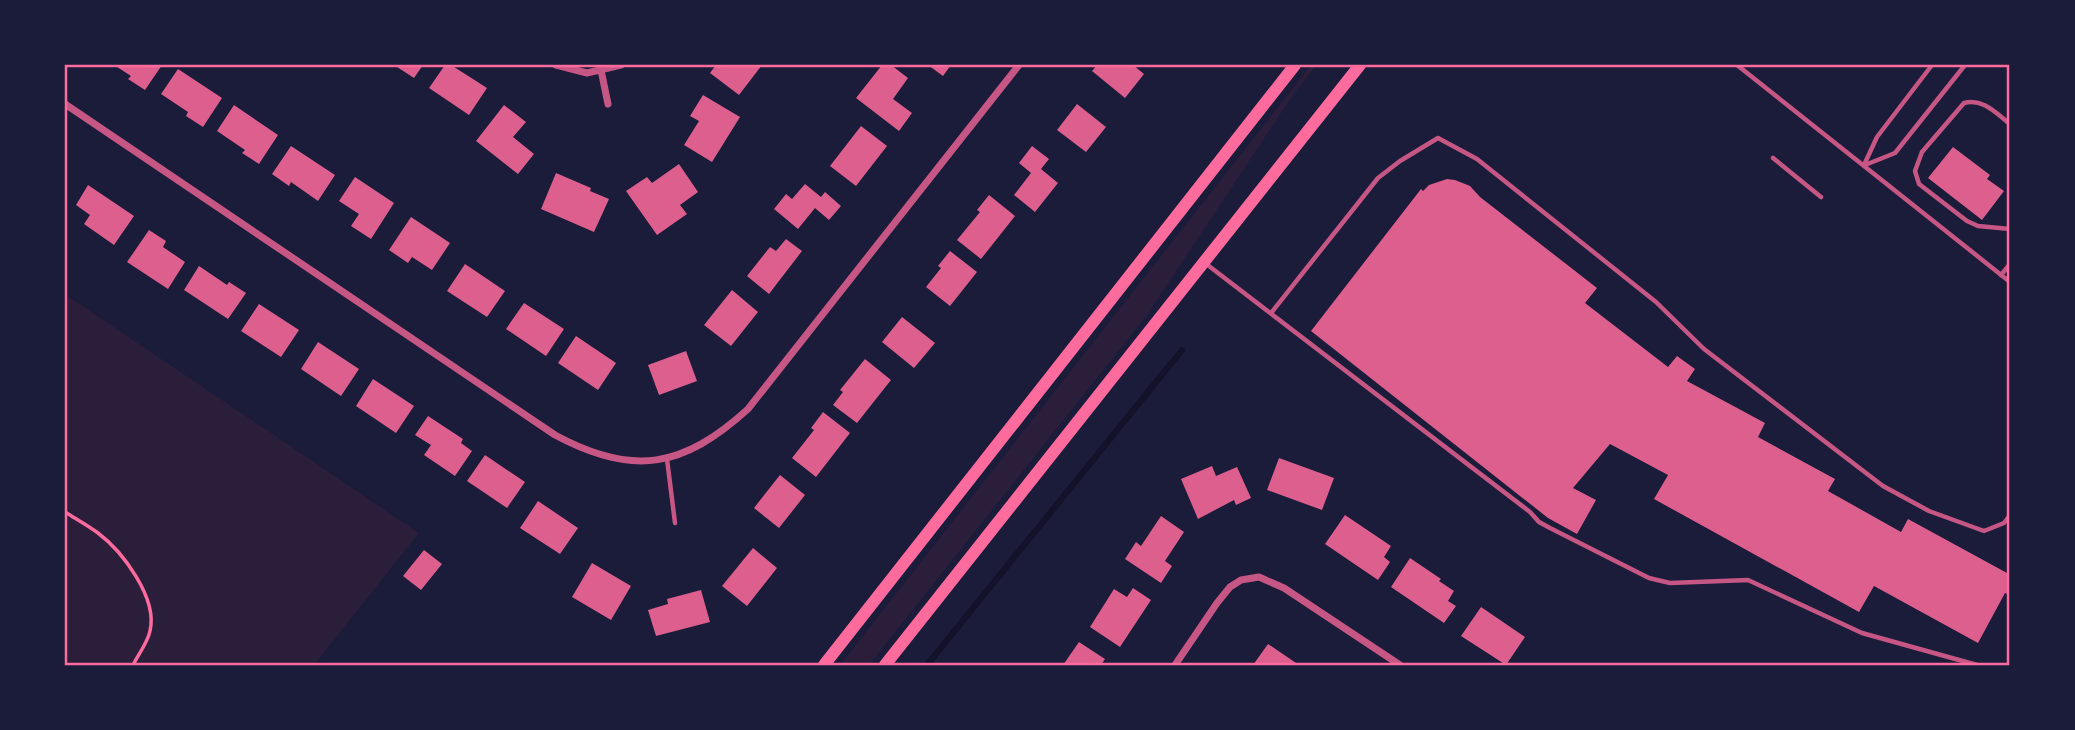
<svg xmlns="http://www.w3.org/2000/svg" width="2075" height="730" viewBox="0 0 2075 730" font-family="Inter,sans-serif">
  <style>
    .green { fill: #2a1e3b }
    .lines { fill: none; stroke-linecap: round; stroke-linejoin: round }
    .stream { stroke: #12122b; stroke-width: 6 }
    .building { fill: #dd5f8e }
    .path { stroke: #ff6b9d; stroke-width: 3.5 }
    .service { stroke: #c65784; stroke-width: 4.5 }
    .minor { stroke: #c65784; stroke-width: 7 }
    .secondary { stroke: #ff6b9d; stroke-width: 12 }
    .neatline { fill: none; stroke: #ff6b9d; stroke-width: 2.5 }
  </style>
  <rect width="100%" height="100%" fill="#1b1b3a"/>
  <!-- green -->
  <g class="green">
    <polygon points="1311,65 1317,65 1295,92 1147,315 869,665 840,665"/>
    <polygon points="65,294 419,533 314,665 65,665"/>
  </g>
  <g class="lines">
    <!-- stream -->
    <polyline class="stream" points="927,665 1182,350"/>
  </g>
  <!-- building -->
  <g class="building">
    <polygon points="114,65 162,65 145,90 128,79 131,76"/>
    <polygon points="394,65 423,65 414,78"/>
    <polygon points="445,65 451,65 487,88 469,115 429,88"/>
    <polygon points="716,65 762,65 739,95 710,73"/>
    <polygon points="882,65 891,65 908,78 893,99 912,113 899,131 856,98"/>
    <polygon points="928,65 951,65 943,76"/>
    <polygon points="1097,65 1133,65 1144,74 1125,98 1092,71"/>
    <polygon points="178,69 222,98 203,127 186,116 188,112 161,94"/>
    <polygon points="703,95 740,117 712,162 684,145 699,121 690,116"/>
    <polygon points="1077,104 1106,127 1086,152 1057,130"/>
    <polygon points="234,105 278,135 259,164 242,153 245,150 217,131"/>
    <polygon points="504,105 526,122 513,137 534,154 518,174 476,141"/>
    <polygon points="861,126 887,146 856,186 830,166"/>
    <polygon points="291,146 335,175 318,201 291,182 289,186 272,174"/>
    <polygon points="1032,146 1049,159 1041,169 1058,183 1035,212 1014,195 1031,173 1019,163"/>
    <polygon points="1953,147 1990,175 1987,179 2004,191 1982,220 1928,178"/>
    <polygon points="679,164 698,192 680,205 687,214 657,235 626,191 647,177 652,183"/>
    <polygon points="556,173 591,188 590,191 609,199 594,232 541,209"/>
    <polygon points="355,177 394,203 371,239 351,226 359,214 339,201"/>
    <polygon points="1447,179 1455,180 1470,186 1480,197 1597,288 1585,303 1668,367 1677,356 1695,369 1687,381 1765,423 1758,437 1835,479 1828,491 1901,532 1908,519 2007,573 2010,569 2010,595 2005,593 1978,643 1874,586 1859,612 1654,499 1668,475 1610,444 1573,488 1596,500 1577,534 1548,518 1311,331 1421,189 1423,191 1429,185"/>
    <polygon points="805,184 821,197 825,192 841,206 829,220 815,208 798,229 774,209 786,194 792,199"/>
    <polygon points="88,185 134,216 114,245 84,224 90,215 76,205"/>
    <polygon points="989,195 1015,216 981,259 957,240 980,212 977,210"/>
    <polygon points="411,217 450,243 432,270 412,257 408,263 389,250"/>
    <polygon points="149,230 166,241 163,247 185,262 168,289 127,262"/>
    <polygon points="786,239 802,251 769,294 747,276 770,247 776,251"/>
    <polygon points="950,251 977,272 950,306 926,287 941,268 938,266"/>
    <polygon points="465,264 505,291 487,317 447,291"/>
    <polygon points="199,266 227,285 229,282 246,293 228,319 184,290"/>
    <polygon points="732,290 758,312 731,346 704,325"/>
    <polygon points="524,303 564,329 546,356 506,329"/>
    <polygon points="259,304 299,330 281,357 241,331"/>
    <polygon points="902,317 935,343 914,368 882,342"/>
    <polygon points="576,336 616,363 598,390 558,363"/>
    <polygon points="318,342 359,369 341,396 301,369"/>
    <polygon points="686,351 697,381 659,395 648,365"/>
    <polygon points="865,359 891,380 857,423 833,405 843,392 840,390"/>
    <polygon points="373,379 414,406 396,433 356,406"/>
    <polygon points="823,412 850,433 816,477 792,458 814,430 811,428"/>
    <polygon points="428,416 463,439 461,443 472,451 455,476 424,455 431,445 415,435"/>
    <polygon points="485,455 525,482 507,508 467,481"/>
    <polygon points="1279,458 1334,478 1322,510 1267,490"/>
    <polygon points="1212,466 1216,476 1237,467 1251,498 1236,505 1234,500 1198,519 1181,479"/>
    <polygon points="780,475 805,495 779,528 754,508"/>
    <polygon points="538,501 578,528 560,554 520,528"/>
    <polygon points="1345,515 1391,546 1384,557 1390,562 1378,580 1325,544"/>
    <polygon points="1161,516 1184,532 1165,561 1172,566 1161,583 1125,559 1136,542 1141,546"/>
    <polygon points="753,548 777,568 747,606 722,586"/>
    <polygon points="424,550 442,564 421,590 403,576"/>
    <polygon points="1410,558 1441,579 1439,581 1454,591 1448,601 1456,606 1444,623 1391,587"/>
    <polygon points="592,563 631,586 611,620 572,597"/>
    <polygon points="1133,588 1151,600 1120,647 1090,627 1114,589 1127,597"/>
    <polygon points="701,590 710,622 656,636 648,610 668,604 667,599"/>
    <polygon points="1481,607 1525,637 1506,665 1461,636"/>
    <polygon points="1079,642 1105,659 1101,665 1063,665"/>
    <polygon points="1268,644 1299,665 1253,665"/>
  </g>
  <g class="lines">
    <!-- path -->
    <path class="path" d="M65,512C76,519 87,525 98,533C122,551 158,598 150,631C148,642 138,655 133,665"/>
    <!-- service -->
    <g class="service">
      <polyline points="1737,65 2010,282"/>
      <path d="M2010,124C1996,113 1983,98 1964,103L1922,152L1915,171L1919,184L1967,221L1978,226L2010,229"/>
      <polyline points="1773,158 1821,197"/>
      <polyline points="1864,165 1877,137 1932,65"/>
      <polyline points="1865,165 1895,153 1965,65"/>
      <polyline points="1205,263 1530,512 1539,522 1550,528 1649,578 1670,583 1748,580 1862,633 1977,665"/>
      <polyline points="2001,275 2010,264"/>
      <polyline points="1271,313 1378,178 1400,161 1438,138 1477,159 1656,302 1704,349 1883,486 1929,511 1984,531 2004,523 2010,515"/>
      <polyline points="667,459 675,523"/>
    </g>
    <!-- minor -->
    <g class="minor">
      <polyline points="556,65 587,73 621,65"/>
      <polyline points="601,70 608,104"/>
      <path d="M65,104L555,435C633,477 683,468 748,409L1019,65"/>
      <polyline points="1175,665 1217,603 1230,587 1241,580 1259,577 1284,588 1400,665"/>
    </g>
    <!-- secondary -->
    <g class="secondary">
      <polyline points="824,665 1295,65"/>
      <polyline points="885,665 1360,65"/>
    </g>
  </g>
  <!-- border -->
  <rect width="2075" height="730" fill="none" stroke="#1b1b3a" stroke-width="133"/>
  <rect x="66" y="66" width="1942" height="598" class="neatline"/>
</svg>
